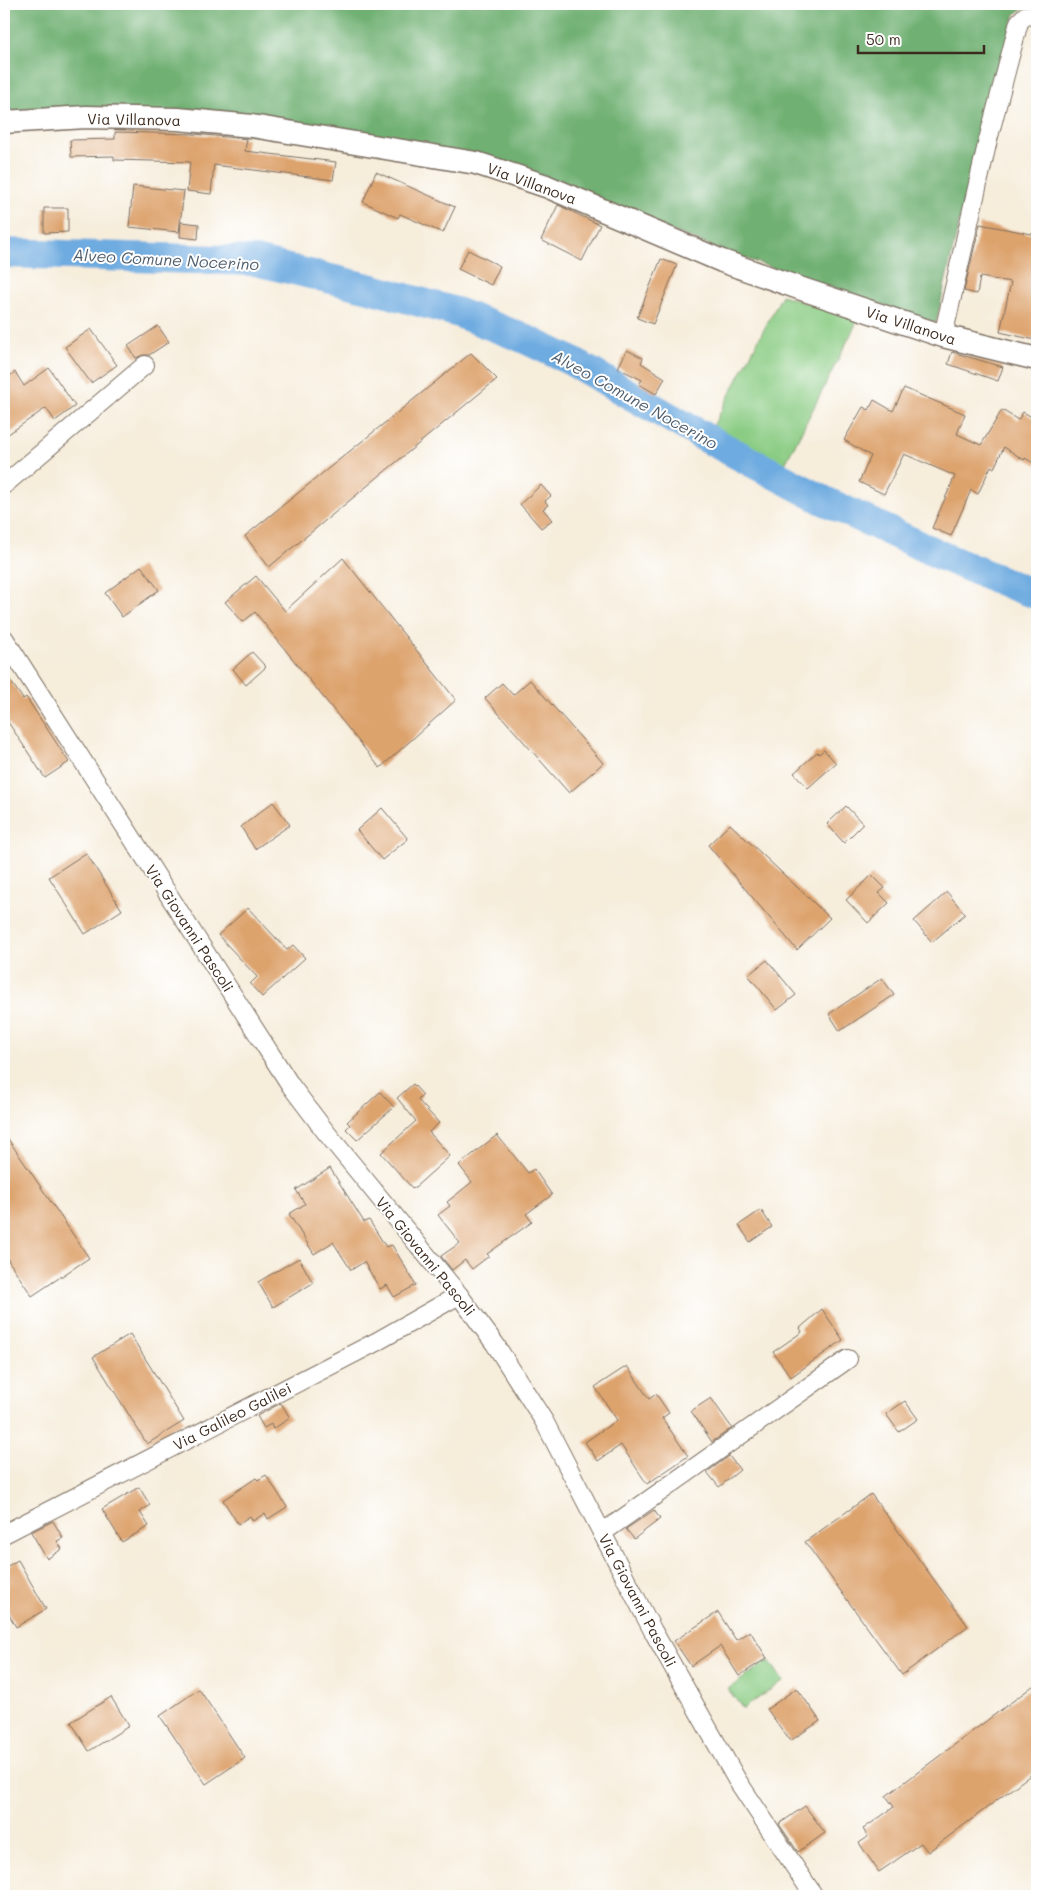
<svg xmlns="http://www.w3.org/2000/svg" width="1041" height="1900" viewBox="0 0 1041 1900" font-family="Mali,sans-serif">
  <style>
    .green { fill: #8bcc84; stroke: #637b51 }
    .forest { fill: #70b072; stroke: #566d48 }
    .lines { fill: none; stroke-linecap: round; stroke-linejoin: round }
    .river { stroke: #6eabe0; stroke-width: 30 }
    .building { fill: #dda36d }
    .minor-casing { stroke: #7c6e60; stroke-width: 20 }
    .major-casing { stroke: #7c6e60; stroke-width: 25 }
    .minor { stroke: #fff; stroke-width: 18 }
    .major { stroke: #fff; stroke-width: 22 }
    .labels { text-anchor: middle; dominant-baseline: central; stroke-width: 4; stroke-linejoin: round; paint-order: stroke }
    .street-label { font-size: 15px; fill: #3b2a1e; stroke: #fff }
    .water-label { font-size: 16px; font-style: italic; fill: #4f5e6c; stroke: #fff }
  </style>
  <rect width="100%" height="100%" fill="#fff"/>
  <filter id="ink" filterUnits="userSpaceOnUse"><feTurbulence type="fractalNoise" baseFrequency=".02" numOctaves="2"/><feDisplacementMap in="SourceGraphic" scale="10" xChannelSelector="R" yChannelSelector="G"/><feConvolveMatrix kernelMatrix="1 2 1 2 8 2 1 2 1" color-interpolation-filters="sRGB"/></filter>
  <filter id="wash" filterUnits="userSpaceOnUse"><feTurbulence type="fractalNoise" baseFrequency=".0096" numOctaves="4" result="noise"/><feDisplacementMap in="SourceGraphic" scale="20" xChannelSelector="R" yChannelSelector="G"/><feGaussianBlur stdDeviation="1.12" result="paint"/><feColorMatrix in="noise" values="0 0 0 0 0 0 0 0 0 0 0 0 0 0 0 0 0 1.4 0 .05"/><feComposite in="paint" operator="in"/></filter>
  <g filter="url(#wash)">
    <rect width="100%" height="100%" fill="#f6eddb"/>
    <!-- green -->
    <g class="green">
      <polygon points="782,295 858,320 782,470 711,430"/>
      <polygon points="769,1660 783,1681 743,1709 728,1689"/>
    </g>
    <!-- forest -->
    <polygon class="forest" points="4,4 1037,4 1037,7 1028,6 1015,14 982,123 936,323 723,251 479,154 4,113"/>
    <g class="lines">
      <!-- river -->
      <polyline class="river" points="4,253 255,261 369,288 456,312 523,338 571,361 706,438 823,500 942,556 1021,589 1037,594"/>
    </g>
    <g id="blocks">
      <!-- building -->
      <g class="building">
        <polygon points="115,132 193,134 247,139 245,151 336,162 333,180 214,165 211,194 187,191 190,162 114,160 114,156 71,157 70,140 115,139"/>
        <polygon points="376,172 455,207 443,233 400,214 398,218 363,202"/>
        <polygon points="133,186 184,191 179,232 129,227"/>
        <polygon points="558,205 600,225 582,261 541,240"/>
        <polygon points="44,208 68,208 68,232 44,233"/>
        <polygon points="181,222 199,224 198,239 180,237"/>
        <polygon points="980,224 1037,235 1037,329 1035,340 1000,332 1011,282 980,277 977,294 964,291"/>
        <polygon points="468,250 500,266 491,285 458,269"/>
        <polygon points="661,259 677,265 653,324 637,318"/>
        <polygon points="158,326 169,342 149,355 143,355 136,358 128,346"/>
        <polygon points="91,329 117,365 91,383 65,347"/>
        <polygon points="627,350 643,358 641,363 665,378 656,394 639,384 642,380 618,368"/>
        <polygon points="952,352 1003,367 998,381 948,364"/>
        <polygon points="471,353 497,379 269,567 245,536"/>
        <polygon points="49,368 75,406 55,421 46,408 4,437 4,380 15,372 24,386"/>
        <polygon points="904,388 965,414 957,434 981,445 1002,410 1018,420 1023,412 1037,420 1037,465 1025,458 1024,460 1004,447 994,468 991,466 978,494 971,490 951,536 932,528 955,476 904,454 884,494 859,482 871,456 844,440 863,407 869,410 874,400 893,411"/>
        <polygon points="541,485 551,496 545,501 548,505 543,509 552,520 541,528 520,504"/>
        <polygon points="343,558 456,700 380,768 255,612 243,622 225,602 256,576 285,611"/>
        <polygon points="141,566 159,590 122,617 105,593"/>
        <polygon points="252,652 266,667 246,685 233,669"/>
        <polygon points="4,672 23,699 26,697 69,762 45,778 4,716"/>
        <polygon points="530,680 603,763 569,793 485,698 502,683 513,695"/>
        <polygon points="824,750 836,763 808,788 794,773 817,752 819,754"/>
        <polygon points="273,802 290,825 255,849 241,827"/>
        <polygon points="846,806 863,824 844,843 827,824"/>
        <polygon points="382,808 408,839 382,860 357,830"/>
        <polygon points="730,824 830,918 797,950 708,845"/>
        <polygon points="86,853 122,910 85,934 49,877"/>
        <polygon points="872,875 885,888 879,893 889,903 868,923 846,900"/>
        <polygon points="947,892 965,914 932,942 914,921"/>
        <polygon points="248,908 287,950 293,945 305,958 262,997 250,984 257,977 218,935"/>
        <polygon points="767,960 796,995 777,1010 748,975"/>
        <polygon points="882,978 894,995 840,1031 829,1014"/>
        <polygon points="413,1084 423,1095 418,1100 439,1123 429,1132 450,1156 413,1189 381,1153 416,1121 397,1098"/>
        <polygon points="380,1092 394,1107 357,1140 346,1129 350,1125 347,1122"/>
        <polygon points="4,1133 89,1258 32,1296 4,1254"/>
        <polygon points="497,1135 528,1173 534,1169 552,1195 526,1214 532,1222 487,1254 489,1256 472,1269 465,1260 452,1270 441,1256 460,1243 438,1215 450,1206 447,1202 472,1182 459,1165"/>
        <polygon points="330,1168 364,1222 369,1220 386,1247 392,1245 416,1285 394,1297 387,1285 380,1289 364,1262 351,1270 333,1242 314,1254 289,1214 305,1204 296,1190"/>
        <polygon points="761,1210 772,1227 750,1242 739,1225"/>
        <polygon points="299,1258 313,1283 273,1307 258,1282"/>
        <polygon points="822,1309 843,1340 791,1377 773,1352 802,1332 800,1328"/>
        <polygon points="130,1334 184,1421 147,1444 93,1357"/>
        <polygon points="627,1366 649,1399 656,1394 669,1413 662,1418 688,1456 647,1484 621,1445 598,1461 585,1442 617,1420 595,1387"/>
        <polygon points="711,1398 732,1428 712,1442 691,1411"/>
        <polygon points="905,1401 918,1419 899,1432 886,1414"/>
        <polygon points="281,1403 290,1418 273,1429 271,1424 264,1428 257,1416"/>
        <polygon points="729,1456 740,1470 719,1487 707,1472"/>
        <polygon points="266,1475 287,1507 268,1519 265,1513 253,1521 250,1516 238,1524 223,1500 256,1478 258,1480"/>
        <polygon points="139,1487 150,1505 140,1512 149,1526 122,1542 102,1509"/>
        <polygon points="871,1494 968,1626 902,1675 805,1542"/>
        <polygon points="654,1510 660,1519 634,1539 626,1529"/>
        <polygon points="53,1521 63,1538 57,1541 62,1549 47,1559 31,1532"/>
        <polygon points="18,1560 46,1609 16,1627 4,1605 4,1568"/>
        <polygon points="718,1612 736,1640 750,1631 767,1658 739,1676 720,1646 691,1666 674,1641"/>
        <polygon points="1037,1683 1037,1770 928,1852 921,1843 879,1872 859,1843 868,1837 863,1829 894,1807 886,1796"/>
        <polygon points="797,1688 820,1721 790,1741 767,1709"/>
        <polygon points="199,1689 245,1758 206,1784 160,1716"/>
        <polygon points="111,1697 129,1726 89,1751 71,1722"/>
        <polygon points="805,1806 825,1833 798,1852 779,1824"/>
      </g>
    </g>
  </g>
  <g filter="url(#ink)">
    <use href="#blocks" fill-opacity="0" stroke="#7c6e60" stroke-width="1"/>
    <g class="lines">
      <!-- minor casing -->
      <g class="minor-casing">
        <g id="minor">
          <polyline points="943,336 988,140 1019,22 1025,16 1037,14"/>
          <polyline points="4,485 145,365"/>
          <polyline points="4,638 291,1086 325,1131 459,1295 495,1344 544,1421 653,1631 737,1780 814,1896"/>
          <polyline points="602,1533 848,1359"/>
          <polyline points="4,1534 376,1342 459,1295"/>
        </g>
      </g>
      <!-- major casing -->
      <g class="major-casing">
        <polyline id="major" points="4,122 86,117 178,119 252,126 476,163 546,186 722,261 799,288 943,336 1037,359"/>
      </g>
      <!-- minor -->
      <use href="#minor" class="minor"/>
      <!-- major -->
      <use href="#major" class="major"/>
    </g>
  </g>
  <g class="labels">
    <!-- street labels -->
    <g class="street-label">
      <text transform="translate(134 119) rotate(1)">Via Villanova</text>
      <text transform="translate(532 183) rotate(20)">Via Villanova</text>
      <text transform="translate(911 325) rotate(18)">Via Villanova</text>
      <text transform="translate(190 928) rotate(57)">Via Giovanni Pascoli</text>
      <text transform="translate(426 1256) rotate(51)">Via Giovanni Pascoli</text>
      <text transform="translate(232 1416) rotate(-27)">Via Galileo Galilei</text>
      <text transform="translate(638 1600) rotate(62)">Via Giovanni Pascoli</text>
    </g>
    <!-- water labels -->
    <g class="water-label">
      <text transform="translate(166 259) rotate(3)">Alveo Comune Nocerino</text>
      <text transform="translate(635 399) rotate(29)">Alveo Comune Nocerino</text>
    </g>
  </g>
  <!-- margin -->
  <rect width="1041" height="1900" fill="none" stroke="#fff" stroke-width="20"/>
  <!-- scale -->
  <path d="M858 45v8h126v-8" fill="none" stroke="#3b2a1e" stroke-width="2.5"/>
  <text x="866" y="45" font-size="15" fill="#3b2a1e" stroke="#ffffff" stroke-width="4" paint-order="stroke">50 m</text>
</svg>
